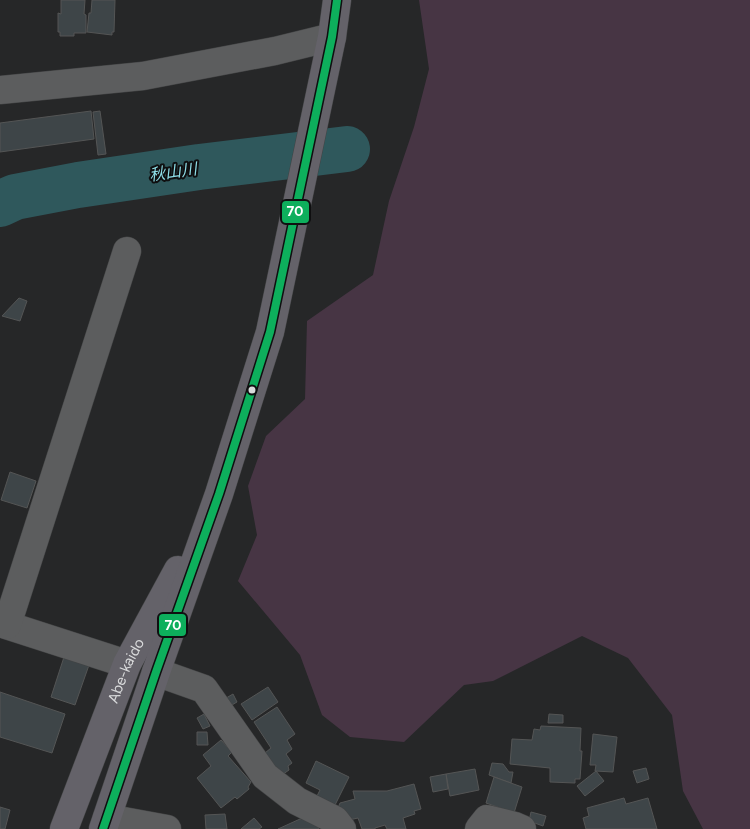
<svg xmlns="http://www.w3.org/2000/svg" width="750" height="829" viewBox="0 0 750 829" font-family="Figtree,'Noto Sans JP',sans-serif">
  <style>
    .green { fill: #473544 }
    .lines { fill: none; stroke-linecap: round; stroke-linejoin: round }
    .river { stroke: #2f585c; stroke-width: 46 }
    .building { fill: #3e4548; stroke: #545555 }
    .street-casing { stroke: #434445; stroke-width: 29 }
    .primary-casing { stroke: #434445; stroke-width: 29 }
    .street { stroke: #5c5d5e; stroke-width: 28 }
    .primary { stroke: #646269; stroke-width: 28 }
    .bus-1-casing { stroke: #0f0f10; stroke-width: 11 }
    .bus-1 { stroke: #0daf5c; stroke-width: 8 }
    .bus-dot { fill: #d9dadb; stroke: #0f0f10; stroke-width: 2 }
    .labels { text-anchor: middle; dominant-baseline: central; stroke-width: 4; stroke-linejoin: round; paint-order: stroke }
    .street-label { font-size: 15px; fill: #d9dadb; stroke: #0f0f10 }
    .water-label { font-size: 16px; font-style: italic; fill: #8edee7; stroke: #0f0f10 }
    .line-badge { stroke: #0f0f10; stroke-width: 2 }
    .badge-label { font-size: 14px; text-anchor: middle; font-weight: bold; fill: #fff }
  </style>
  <rect width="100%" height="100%" fill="#262728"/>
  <!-- green -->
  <polygon class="green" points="419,0 750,0 750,829 703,829 683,791 672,715 628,658 582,636 493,681 464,685 404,742 350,737 322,715 300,655 238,581 257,535 248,486 266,436 305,399 307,321 373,275 389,201 414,127 429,69"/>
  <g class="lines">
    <!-- river -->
    <polyline class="river" points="0,204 15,197 78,185 199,167 347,149"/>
  </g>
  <!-- building -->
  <g class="building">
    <polygon points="61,0 85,0 84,14 86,15 86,33 74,33 74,36 60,36 60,32 58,32 58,13 61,14"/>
    <polygon points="92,0 115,0 114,32 112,32 112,35 87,32 89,13 91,13"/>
    <polygon points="91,111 94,139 0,152 0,123"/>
    <polygon points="100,111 106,154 98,155 93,112"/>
    <polygon points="19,298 27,301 20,321 2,316"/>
    <polygon points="10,472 36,481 27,508 1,500"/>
    <polygon points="64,657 89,665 75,705 51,697"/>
    <polygon points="268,687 278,702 252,720 241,704"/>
    <polygon points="0,692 65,714 52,753 0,737"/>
    <polygon points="233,694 237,702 225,709 221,701"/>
    <polygon points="277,707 295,734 287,740 292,749 286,754 292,763 288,766 289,770 276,779 265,753 271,748 254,722"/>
    <polygon points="204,714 210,726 203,729 197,718"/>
    <polygon points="549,714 563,715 563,723 548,723"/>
    <polygon points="541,726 581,728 580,751 582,751 580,779 575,779 575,783 550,782 550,768 510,764 512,739 532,740 534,729 540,730"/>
    <polygon points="197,732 207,732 208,745 197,745"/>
    <polygon points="593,734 617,737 613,772 595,771 596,765 590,765"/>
    <polygon points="221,740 232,752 228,756 251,782 248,787 249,789 237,799 235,797 221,808 197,778 211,766 203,755"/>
    <polygon points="316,761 349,777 333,809 315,800 320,790 306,783"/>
    <polygon points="492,763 503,764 509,772 513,772 511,783 489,775"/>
    <polygon points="646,768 649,779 637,783 633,771"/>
    <polygon points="475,769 479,790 450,796 446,774"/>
    <polygon points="596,771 604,781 585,796 577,786"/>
    <polygon points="446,774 448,789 433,792 430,777"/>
    <polygon points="494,777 522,787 514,813 486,803"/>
    <polygon points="414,784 421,809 414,811 415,814 403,818 406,829 387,829 385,825 375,828 375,829 362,829 358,818 340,822 337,810 340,803 355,799 353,791 387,791"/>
    <polygon points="624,798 626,804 648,798 657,829 586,829 583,818 589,816 587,808"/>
    <polygon points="0,807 10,810 5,829 0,829"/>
    <polygon points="531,812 546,816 543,826 529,821"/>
    <polygon points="225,814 227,829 206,829 205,815"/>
    <polygon points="312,814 319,829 278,829 300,819"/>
    <polygon points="254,818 262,827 259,829 241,829"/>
  </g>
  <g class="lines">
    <!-- street casing -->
    <g class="street-casing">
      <g id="street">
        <polyline points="0,90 143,76 275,51 332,37"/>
        <polyline points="0,623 127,664"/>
        <polyline points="7,625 127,251"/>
        <polyline points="156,672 204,689 265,776 297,801 335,820 342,829"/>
        <polyline points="107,818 167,829"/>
        <polyline points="479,829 487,819 515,826 522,829"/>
      </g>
    </g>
    <!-- primary casing -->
    <g class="primary-casing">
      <g id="primary">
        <path id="s1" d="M64,829L127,664L178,570"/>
        <polyline points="103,829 156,672 219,494 270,332 332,37 337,0"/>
      </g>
    </g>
    <!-- street -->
    <use href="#street" class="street"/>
    <!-- primary -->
    <use href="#primary" class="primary"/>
    <!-- bus-1 casing -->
    <g class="bus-1-casing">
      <polyline id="bus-1" points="103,829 156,672 219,494 270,332 332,37 337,0"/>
    </g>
    <!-- bus-1 -->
    <use href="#bus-1" class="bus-1"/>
  </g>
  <!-- markers -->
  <circle class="bus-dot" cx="252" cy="390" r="4.5"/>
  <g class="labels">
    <!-- street labels -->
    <g class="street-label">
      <text stroke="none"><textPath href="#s1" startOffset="170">Abe-kaido</textPath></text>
    </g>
    <!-- water labels -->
    <g class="water-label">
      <text transform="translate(173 172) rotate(-8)">秋山川</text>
    </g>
  </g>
  <g class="line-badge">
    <rect x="281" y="200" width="29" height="24" rx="5" fill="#0daf5c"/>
    <rect x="158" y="613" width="29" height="24" rx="5" fill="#0daf5c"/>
  </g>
  <g class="badge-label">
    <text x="295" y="216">70</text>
    <text x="173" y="630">70</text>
  </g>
</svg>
